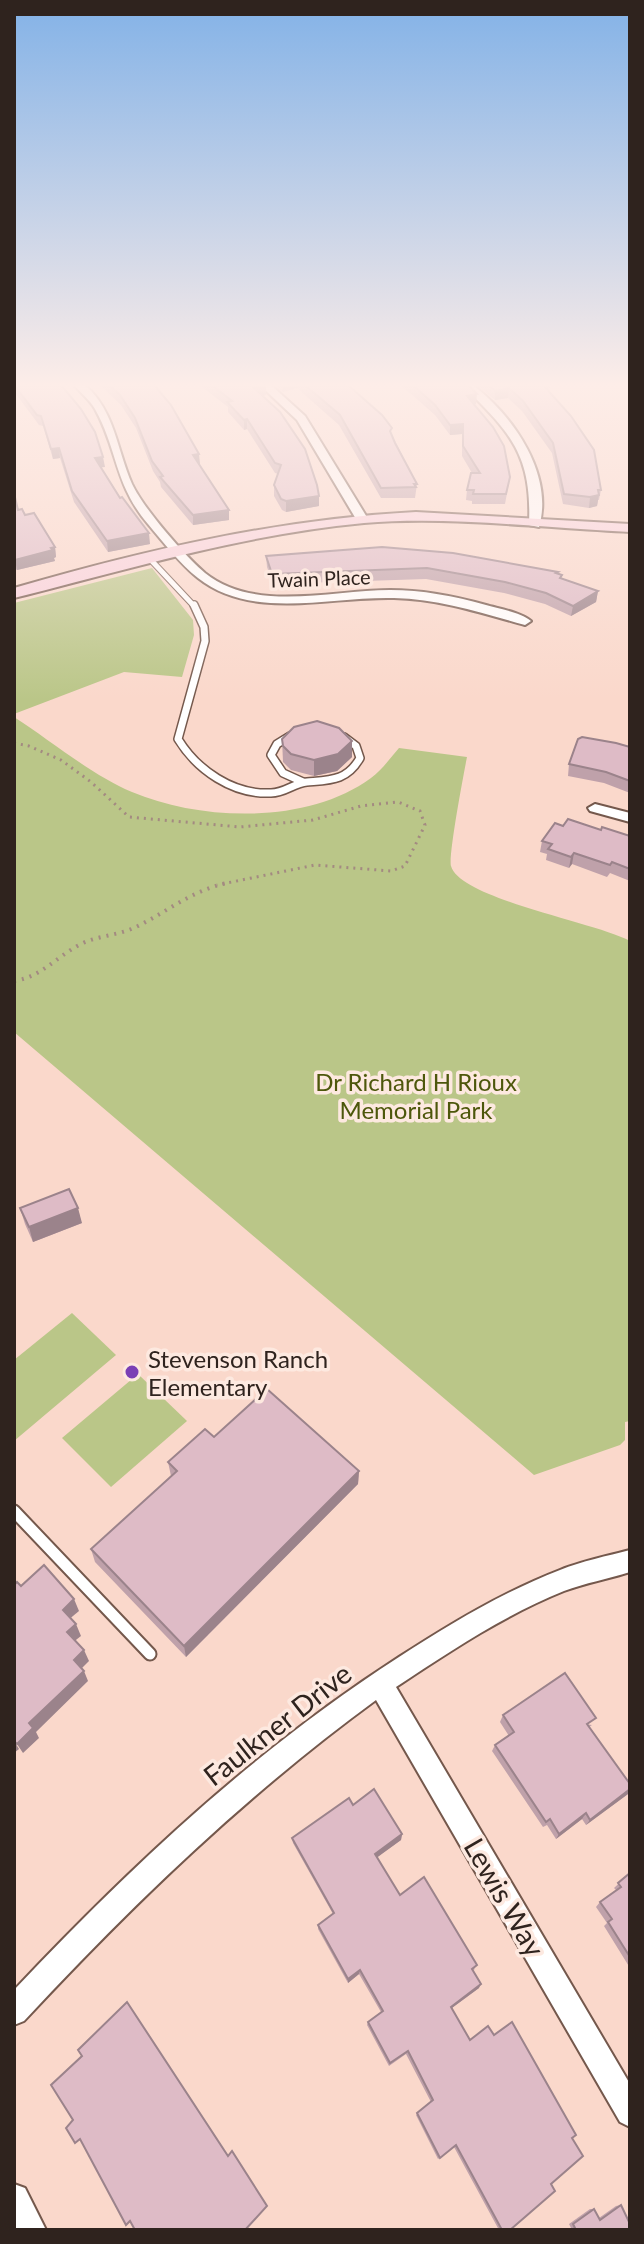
<svg xmlns="http://www.w3.org/2000/svg" width="644" height="2244" viewBox="0 0 644 2244" font-family="Lato,sans-serif">
  <style>
    .green { fill: #bac688 }
    .lines { fill: none; stroke-linecap: round; stroke-linejoin: round }
    .service-far2-casing { stroke: #74584c; stroke-width: 7 }
    .service-far1-casing { stroke: #74584c; stroke-width: 10 }
    .service-casing { stroke: #74584c; stroke-width: 15 }
    .minor-casing { stroke: #74584c; stroke-width: 4 }
    .secondary-casing { stroke: #74584c; stroke-width: 4 }
    .path-far1 { stroke: #a38a81; stroke-width: 3; stroke-dasharray: 2 5; stroke-linecap: butt }
    .path { stroke: #a38a81; stroke-width: 4; stroke-dasharray: 2 6; stroke-linecap: butt }
    .service-far2 { stroke: #fff; stroke-width: 5 }
    .service-far1 { stroke: #fff; stroke-width: 7 }
    .service { stroke: #fff; stroke-width: 11 }
    .minor { fill: #fff; fill-rule: evenodd }
    .secondary { fill: #f9d1dc; fill-rule: evenodd }
    .wall { fill: #bfa1aa }
    .shaded-wall { fill: #9b838b }
    .building { fill: #debbc6; stroke: #9b838b; stroke-width: 2 }
    .poi-dot { fill: #7a3fb5; stroke: #fde9e0; stroke-width: 3 }
    .labels { text-anchor: middle; dominant-baseline: central; stroke-width: 7; stroke-linejoin: round; paint-order: stroke }
    .far-street-label { font-size: 20px; fill: #2f231e; stroke: #fde9e0 }
    .park-label { font-size: 24px; fill: #4d570b; stroke: #fde9e0 }
    .poi-label { font-size: 24px; fill: #2f231e; stroke: #fde9e0; text-anchor: start }
    .near-street-label { font-size: 28px; fill: #2f231e; stroke: #fde9e0 }
  </style>
  <rect width="100%" height="100%" fill="#fad8cb"/>
  <!-- green -->
  <g class="green">
    <polygon points="152,568 193,620 194,635 182,677 124,672 14,714 14,603"/>
    <path d="M14,717C50,740 93,776 132,792C201,821 307,825 371,778C383,769 390,758 399,748L467,757C464,772 448,857 451,866C460,899 595,922 630,941V1421L625,1422V1440L620,1445L534,1475L14,1032Z"/>
    <polygon points="72,1313 116,1355 14,1441 14,1360"/>
    <polygon points="138,1374 187,1421 111,1487 62,1438"/>
  </g>
  <g class="lines">
    <!-- service-far2 casing -->
    <g class="service-far2-casing">
      <polyline id="service-far2" points="150,559 195,607"/>
    </g>
    <!-- service-far1 casing -->
    <g class="service-far1-casing">
      <g id="service-far1">
        <path d="M194,605L204,627L205,641L178,739C197,770 233,795 271,793C285,793 294,783 307,782C330,780 347,781 360,758L356,746L344,737"/>
        <polyline points="290,736 277,744 271,755 283,773 303,782"/>
      </g>
    </g>
    <!-- service casing -->
    <g class="service-casing">
      <polyline id="service" points="14,1511 150,1654"/>
    </g>
    <!-- minor casing -->
    <g class="minor-casing">
      <g id="minor">
        <path d="M75,386H86C115,412 117,450 132,484C144,509 184,555 205,573C255,613 332,590 390,590C422,590 454,596 486,605C500,609 520,612 531,621L525,625C481,613 440,599 394,598C331,596 252,621 198,578C180,564 163,542 148,524C114,484 118,450 95,409C90,400 82,394 75,386Z"/>
        <polygon points="261,386 272,386 305,416 368,519 366,521 356,519 297,420"/>
        <path d="M463,386H474C514,417 554,475 539,527L529,525C532,455 511,433 463,386Z"/>
        <polygon points="595,804 630,813 630,822 590,811 588,808"/>
        <path d="M630,1550V1572C608,1579 585,1583 564,1591C504,1615 449,1652 396,1687L630,2084V2127L620,2122L376,1700C246,1795 133,1904 24,2021L14,2025V1990C131,1866 256,1749 399,1657C450,1624 503,1592 560,1570C582,1561 607,1556 630,1550Z"/>
        <polygon points="14,2184 25,2188 46,2230 14,2230"/>
      </g>
    </g>
    <!-- secondary casing -->
    <g class="secondary-casing">
      <path id="secondary" d="M416,512L630,524V532C542,528 451,516 364,523C245,534 129,569 14,598V588C144,550 280,519 416,512Z"/>
    </g>
    <!-- path-far1 -->
    <polyline class="path-far1" points="14,743 29,746 61,760 91,782 129,817 240,827 313,820 361,806 398,802 420,811 425,825 405,866 391,871 315,865 217,885"/>
    <!-- path -->
    <path class="path" d="M14,981C41,977 55,958 79,945C97,935 119,936 138,926C168,911 193,890 227,883"/>
    <!-- service-far2 -->
    <use href="#service-far2" class="service-far2"/>
    <!-- service-far1 -->
    <use href="#service-far1" class="service-far1"/>
    <!-- service -->
    <use href="#service" class="service"/>
    <!-- minor -->
    <use href="#minor" class="minor"/>
    <!-- secondary -->
    <use href="#secondary" class="secondary"/>
  </g>
  <!-- wall -->
  <g class="wall">
    <polygon points="14,386 105,467 101,467 150,544 108,552 74,502 60,458 53,459 43,426 39,425 16,394"/>
    <polygon points="101,386 155,386 200,464 199,464 229,510 229,520 193,525 161,487 160,482 153,471 136,428 121,405"/>
    <polygon points="201,386 266,386 266,395 263,396 319,506 286,512 282,510 274,496 274,485 278,474 275,473 247,429 244,430 228,412 228,407"/>
    <polygon points="276,386 349,386 392,435 417,484 415,498 381,498 339,425 297,388 283,392"/>
    <polygon points="402,386 469,386 476,404 474,404 510,477 505,504 472,504 472,501 466,500 467,490 472,473 462,456 462,434 450,435 435,415"/>
    <polygon points="478,386 550,386 549,392 601,490 599,500 598,500 597,506 589,508 563,504 552,453 522,411 508,398 495,400"/>
    <polygon points="14,493 18,510 25,515 55,547 56,557 54,558 55,561 17,570 14,568"/>
    <polygon points="266,556 558,572 558,574 561,578 598,591 596,602 571,616 545,604 504,593 426,579 273,584 267,567"/>
    <polygon points="282,739 352,757 337,771 314,776 291,770 283,762"/>
    <polygon points="630,747 630,793 604,783 568,776 569,764"/>
    <polygon points="563,826 601,830 630,836 630,881 610,873 607,877 572,864 569,868 546,860 547,854 540,852 542,841"/>
    <polygon points="20,1208 82,1223 33,1242 25,1224"/>
    <polygon points="214,1437 359,1471 358,1484 186,1657 95,1562 91,1549 171,1476 168,1462"/>
    <polygon points="503,1715 592,1725 589,1727 628,1794 586,1825 582,1819 556,1839 547,1825 543,1827 492,1751 495,1745 509,1736 500,1722"/>
    <polygon points="353,1805 402,1834 401,1840 377,1857 400,1895 475,1969 473,1970 479,1988 452,2008 470,2040 494,2035 572,2138 551,2184 510,2230 499,2230 454,2147 438,2159 416,2115 431,2102 406,2054 389,2066 367,2025 368,2022 381,2012 359,1974 348,1983 318,1929 318,1925 333,1914 293,1843 292,1838"/>
    <polygon points="630,1873 630,1968 604,1926 607,1923 596,1907 600,1902 616,1890 614,1888"/>
    <polygon points="621,2205 630,2230 567,2230 571,2228 569,2224 590,2209 594,2209 599,2218 616,2206"/>
  </g>
  <!-- shaded-wall -->
  <g class="shaded-wall">
    <polygon points="266,386 266,395 255,398 254,388"/>
    <polygon points="283,386 297,386 297,388 283,392"/>
    <polygon points="509,388 508,398 495,400 495,391"/>
    <polygon points="477,394 476,404 466,405 467,396"/>
    <polygon points="247,419 247,429 244,430 244,420"/>
    <polygon points="463,424 462,434 450,435 450,425"/>
    <polygon points="59,448 60,458 53,459 51,449"/>
    <polygon points="199,454 200,464 194,465 193,455"/>
    <polygon points="103,457 105,467 96,468 95,458"/>
    <polygon points="599,495 597,506 589,508 590,497"/>
    <polygon points="319,496 319,506 286,512 286,501"/>
    <polygon points="229,510 229,520 193,525 193,515"/>
    <polygon points="149,533 150,544 108,552 107,541"/>
    <polygon points="55,547 56,557 54,558 55,561 17,570 15,560"/>
    <polygon points="598,591 596,602 571,616 573,606"/>
    <polygon points="352,741 352,757 337,771 314,776 314,760"/>
    <polygon points="574,853 572,864 569,868 571,857"/>
    <polygon points="78,1208 82,1223 33,1242 29,1227"/>
    <polygon points="359,1471 358,1484 186,1657 184,1646"/>
    <polygon points="74,1599 79,1611 67,1621 63,1610"/>
    <polygon points="76,1624 81,1636 72,1643 67,1632"/>
    <polygon points="84,1650 89,1661 79,1671 74,1660"/>
    <polygon points="84,1671 88,1681 36,1732 39,1738 23,1753 17,1744 29,1723"/>
    <polygon points="14,1741 19,1749 14,1753"/>
    <polygon points="630,1789 628,1794 586,1825 590,1820"/>
    <polygon points="586,1813 582,1819 556,1839 559,1834"/>
    <polygon points="402,1834 401,1840 375,1859 375,1854"/>
    <polygon points="360,1970 359,1974 348,1983 348,1979"/>
    <polygon points="481,1984 479,1988 449,2010 451,2007"/>
  </g>
  <!-- building -->
  <g class="building">
    <polygon points="15,386 62,386 81,409 95,432 103,457 95,458 120,498 122,497 149,533 107,541 72,491 59,448 51,449 41,416 37,415"/>
    <polygon points="110,386 155,386 171,405 199,454 193,455 229,510 193,515 160,477 163,476 152,461 135,418 120,395"/>
    <polygon points="213,386 264,386 254,388 280,412 305,449 317,485 319,496 286,501 281,499 274,485 281,465 275,463 247,419 244,420 227,402 232,401"/>
    <polygon points="306,386 349,386 382,415 392,428 390,431 395,443 417,484 414,484 416,487 381,488 340,415"/>
    <polygon points="414,386 469,386 477,394 467,396 493,427 504,446 510,477 506,494 473,494 474,490 467,490 471,473 480,473 463,446 463,424 450,425 435,405"/>
    <polygon points="490,386 544,386 571,416 594,450 601,490 598,490 599,495 590,497 564,494 553,443 523,401 509,388 495,391"/>
    <polygon points="14,493 18,510 22,509 25,515 34,513 55,547 51,548 53,550 15,560 14,559"/>
    <polygon points="382,547 453,553 558,572 556,573 562,575 560,578 598,591 573,606 546,593 505,582 427,568 272,574 266,556"/>
    <polygon points="317,721 339,728 352,741 338,754 314,760 291,754 283,746 282,739 294,727"/>
    <polygon points="582,737 616,743 630,747 630,781 606,772 569,764 578,739"/>
    <polygon points="568,819 601,830 602,827 630,836 630,869 612,862 610,865 574,853 571,857 548,849 552,844 542,841 555,823 563,826"/>
    <polygon points="69,1189 78,1208 29,1227 20,1208"/>
    <polygon points="267,1389 359,1471 184,1646 91,1549 177,1471 168,1462 205,1429 214,1437"/>
    <polygon points="44,1565 74,1599 63,1610 76,1624 67,1632 84,1650 74,1660 84,1671 29,1723 33,1728 17,1744 14,1741 14,1585 17,1582 21,1586"/>
    <polygon points="565,1673 596,1718 587,1724 630,1784 630,1789 590,1820 586,1813 559,1834 550,1819 546,1822 495,1745 514,1732 503,1715"/>
    <polygon points="374,1789 402,1834 375,1854 400,1895 424,1877 477,1965 472,1969 481,1984 451,2007 470,2040 488,2026 494,2035 512,2022 576,2135 572,2138 583,2156 551,2184 555,2191 510,2230 502,2230 456,2145 440,2158 417,2113 433,2100 408,2051 390,2063 368,2022 383,2011 360,1970 348,1979 318,1925 334,1913 292,1838 349,1798 353,1805"/>
    <polygon points="630,1873 630,1957 608,1922 612,1919 600,1902 621,1887 618,1883"/>
    <polygon points="127,2002 228,2156 232,2151 267,2206 245,2230 135,2230 130,2221 126,2225 80,2139 75,2143 66,2128 73,2120 51,2085 82,2056 78,2050"/>
    <polygon points="621,2205 630,2224 630,2230 572,2230 575,2228 573,2224 594,2209 600,2220"/>
  </g>
  <!-- sky -->
  <linearGradient id="sky" x2="0" y2="1"><stop stop-color="#83b2e7"/><stop offset="0.55" stop-color="#fdede8"/><stop offset="1" stop-color="#fdede8" stop-opacity="0"/></linearGradient>
  <rect width="644" height="700" fill="url(#sky)"/>
  <!-- markers -->
  <circle class="poi-dot" cx="132" cy="1372" r="8"/>
  <g class="labels">
    <!-- far-street labels -->
    <g class="far-street-label">
      <text transform="translate(319 578) rotate(-2)">Twain Place</text>
    </g>
    <!-- park labels -->
    <g class="park-label">
      <text x="416" y="1081">Dr Richard H Rioux<tspan x="416" dy="28">Memorial Park</tspan></text>
    </g>
    <!-- poi labels -->
    <g class="poi-label">
      <text x="148" y="1358">Stevenson Ranch<tspan x="148" dy="28">Elementary</tspan></text>
    </g>
    <!-- near-street labels -->
    <g class="near-street-label">
      <text transform="translate(277 1724) rotate(-38)">Faulkner Drive</text>
      <text transform="translate(505 1897) rotate(60)">Lewis Way</text>
    </g>
  </g>
  <!-- border -->
  <rect width="644" height="2244" fill="none" stroke="#2f231e" stroke-width="32"/>
</svg>
